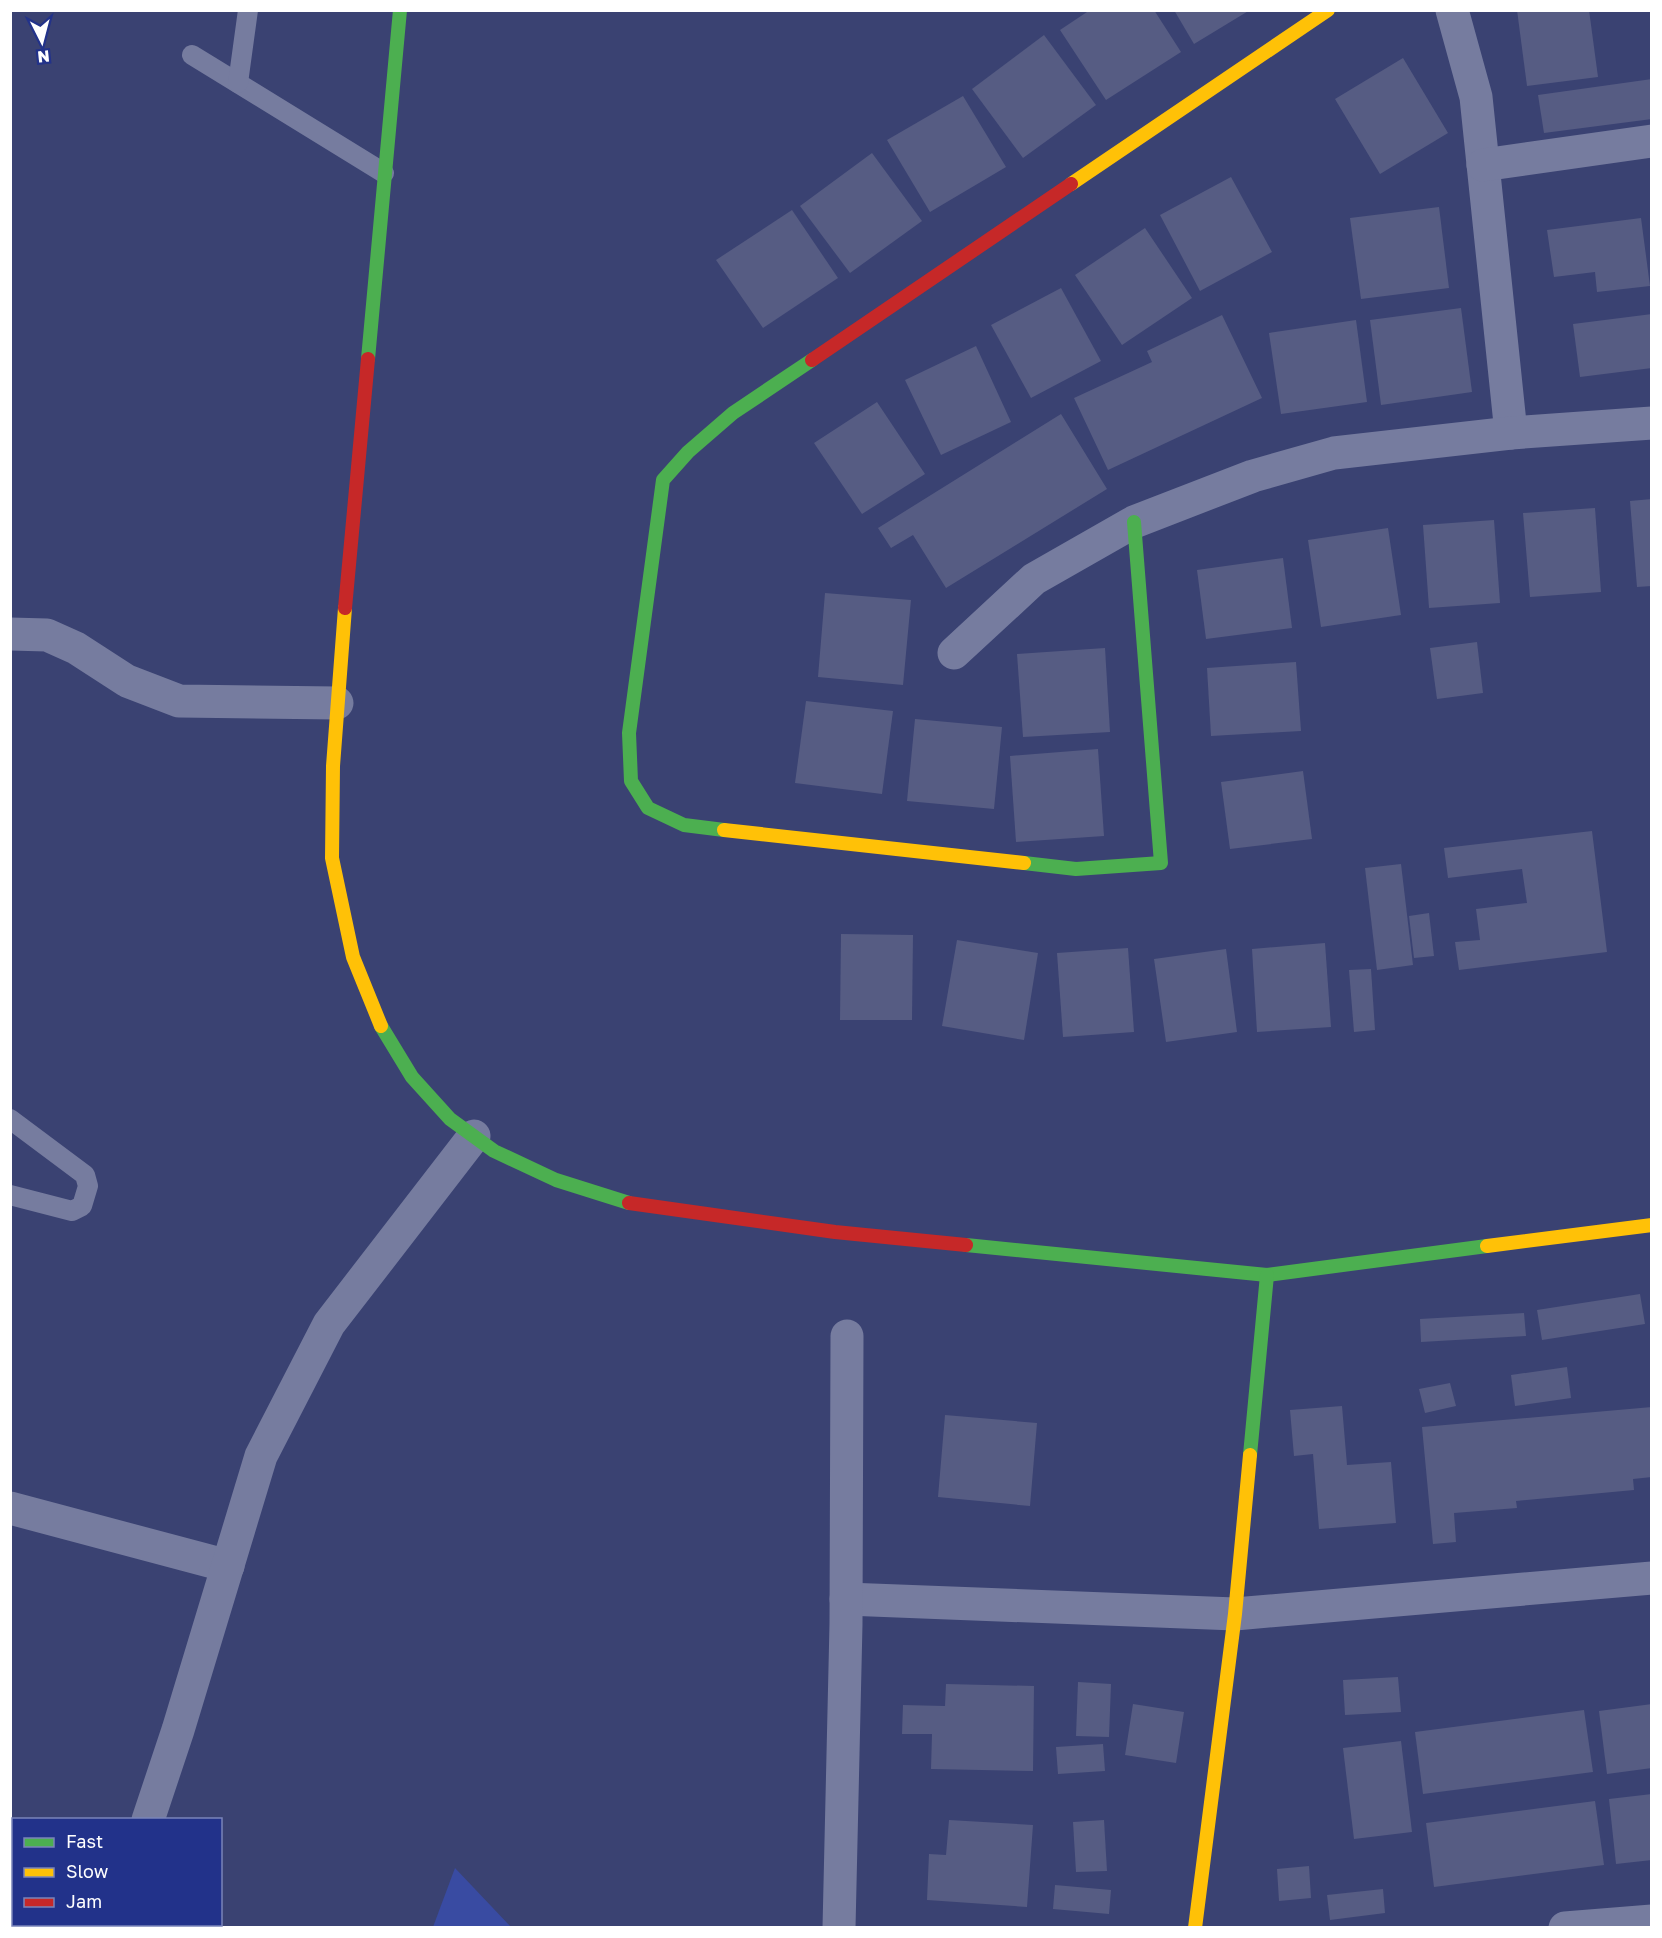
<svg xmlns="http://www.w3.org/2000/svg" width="1662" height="1938" viewBox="0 0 1662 1938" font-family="'Golos Text',sans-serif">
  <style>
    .green { fill: #394ba2 }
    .building { fill: #565c83 }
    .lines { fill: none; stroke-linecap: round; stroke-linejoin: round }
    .lane { stroke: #767c9f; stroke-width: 20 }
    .street { stroke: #767c9f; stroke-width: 33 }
    .fast { stroke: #4caf50; stroke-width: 14 }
    .slow { stroke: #ffc107; stroke-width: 14 }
    .jam { stroke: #c62828; stroke-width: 14 }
  </style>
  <rect width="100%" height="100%" fill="#3a4272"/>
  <!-- green -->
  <polygon class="green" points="455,1868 511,1927 433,1927"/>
  <!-- building -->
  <g class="building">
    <polygon points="1090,10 1154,10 1181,52 1106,100 1060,30"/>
    <polygon points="1174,10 1250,10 1194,44"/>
    <polygon points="1517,10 1589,10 1598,77 1527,86"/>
    <polygon points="1044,35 1096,105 1023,158 972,89"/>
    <polygon points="1403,58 1448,133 1380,174 1335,99"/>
    <polygon points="1652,79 1652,119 1544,133 1538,95"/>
    <polygon points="963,96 1006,167 930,212 887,140"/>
    <polygon points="872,153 922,221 850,273 800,206"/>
    <polygon points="1231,177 1272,252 1200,291 1160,215"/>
    <polygon points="1439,207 1449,288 1361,299 1350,218"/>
    <polygon points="792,210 838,278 763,328 716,260"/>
    <polygon points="1641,218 1650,286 1597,292 1595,272 1554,277 1547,230"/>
    <polygon points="1145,228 1192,298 1122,345 1075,275"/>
    <polygon points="1061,288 1101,361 1031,398 991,325"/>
    <polygon points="1461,308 1472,392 1381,405 1370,320"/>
    <polygon points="1652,314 1652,368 1580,377 1573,324"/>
    <polygon points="1222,315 1262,398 1108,470 1074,398 1152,362 1147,351"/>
    <polygon points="1356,320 1367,402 1281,414 1269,333"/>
    <polygon points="976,346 1011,422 941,455 905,380"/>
    <polygon points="877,402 925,474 862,514 814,443"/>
    <polygon points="1061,414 1107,489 946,588 913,535 891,548 878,528"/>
    <polygon points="1652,499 1652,586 1637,587 1630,501"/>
    <polygon points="1595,508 1601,592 1530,597 1523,513"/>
    <polygon points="1494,520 1500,603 1429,608 1423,525"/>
    <polygon points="1388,528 1401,615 1321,627 1308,540"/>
    <polygon points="1283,558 1292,628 1206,639 1197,570"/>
    <polygon points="825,593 911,600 903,685 818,677"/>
    <polygon points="1477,642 1483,693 1437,699 1430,648"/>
    <polygon points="1105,648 1110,732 1023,737 1017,654"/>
    <polygon points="1296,662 1301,731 1211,736 1207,668"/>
    <polygon points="806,701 893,711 882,794 795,783"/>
    <polygon points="915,719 1002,727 994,809 907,801"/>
    <polygon points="1098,749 1104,836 1016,842 1010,756"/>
    <polygon points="1303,771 1312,839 1230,849 1221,782"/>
    <polygon points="1592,831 1607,952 1459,970 1455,942 1480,940 1476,909 1527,903 1522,869 1448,878 1444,848"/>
    <polygon points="1401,864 1413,965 1377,970 1365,868"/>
    <polygon points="1429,913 1434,956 1414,958 1409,916"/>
    <polygon points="841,934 913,935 912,1020 840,1020"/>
    <polygon points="957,940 1038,953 1024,1040 942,1026"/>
    <polygon points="1325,943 1331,1027 1257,1032 1252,949"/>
    <polygon points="1128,948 1134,1032 1063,1037 1057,953"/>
    <polygon points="1226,949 1237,1032 1166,1042 1154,959"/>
    <polygon points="1371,969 1375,1030 1354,1032 1349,970"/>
    <polygon points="1640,1294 1645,1324 1542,1340 1537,1310"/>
    <polygon points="1524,1313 1526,1336 1421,1342 1420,1319"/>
    <polygon points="1567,1367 1571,1398 1515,1406 1511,1375"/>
    <polygon points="1450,1383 1456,1406 1425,1413 1419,1389"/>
    <polygon points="1342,1406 1347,1465 1391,1462 1396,1523 1319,1529 1313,1454 1294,1456 1290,1410"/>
    <polygon points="1652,1407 1652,1477 1633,1479 1634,1490 1516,1501 1517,1508 1454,1513 1456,1542 1433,1544 1422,1427"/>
    <polygon points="945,1415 1037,1423 1030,1506 938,1497"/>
    <polygon points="1398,1677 1401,1712 1345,1715 1343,1680"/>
    <polygon points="1078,1682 1111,1684 1109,1737 1076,1736"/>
    <polygon points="946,1684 1034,1686 1033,1771 931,1769 932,1734 902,1734 903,1705 945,1706"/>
    <polygon points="1133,1704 1184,1712 1176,1763 1125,1755"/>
    <polygon points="1652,1704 1652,1768 1607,1774 1599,1711"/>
    <polygon points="1584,1710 1593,1772 1423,1794 1415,1732"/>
    <polygon points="1401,1741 1412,1832 1354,1839 1343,1748"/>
    <polygon points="1103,1744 1105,1771 1058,1774 1056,1747"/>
    <polygon points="1652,1794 1652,1860 1616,1864 1609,1799"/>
    <polygon points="1595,1801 1604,1865 1434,1887 1426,1823"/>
    <polygon points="949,1820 1033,1825 1027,1907 927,1900 929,1854 946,1855"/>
    <polygon points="1104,1820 1107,1871 1076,1872 1073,1822"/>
    <polygon points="1309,1866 1311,1898 1279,1901 1277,1869"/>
    <polygon points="1055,1885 1111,1890 1109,1914 1053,1909"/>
    <polygon points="1383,1889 1385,1913 1330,1920 1327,1895"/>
  </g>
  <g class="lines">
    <!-- lane -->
    <g class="lane">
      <polyline points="192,55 384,173"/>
      <polyline points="238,83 248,10"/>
      <polyline points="10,1119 85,1175 88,1186 82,1206 72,1211 10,1195"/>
    </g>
    <!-- street -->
    <g class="street">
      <polyline points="1452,10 1476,97 1511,433"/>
      <polyline points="1483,165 1652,141"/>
      <polyline points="10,634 47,635 76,648 127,681 179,701 337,703"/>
      <polyline points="954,653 1034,579 1134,522 1253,476 1334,453 1511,433 1652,423"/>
      <polyline points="10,1508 228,1566"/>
      <polyline points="846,1599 1235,1614 1652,1578"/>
      <polyline points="148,1820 178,1730 261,1456 329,1324 474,1136"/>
      <polyline points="112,1928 113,1924"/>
      <polyline points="839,1928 846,1624 847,1336"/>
      <polyline points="1565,1928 1652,1921"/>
    </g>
    <!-- fast -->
    <g class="fast">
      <polyline points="368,359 400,10"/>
      <polyline points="724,830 684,825 648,808 631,781 629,733 663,480 688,452 733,413 812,360"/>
      <polyline points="1024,863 1076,869 1161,863 1134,522"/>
      <polyline points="381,1026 412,1077 450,1119 494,1151 556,1180 629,1203"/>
      <polyline points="966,1245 1267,1275 1487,1246"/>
      <polyline points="1250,1455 1267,1275"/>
    </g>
    <!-- slow -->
    <g class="slow">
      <polyline points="1071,184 1328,10"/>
      <polyline points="345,608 333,766 332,858 353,957 381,1026"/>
      <polyline points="724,830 1024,863"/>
      <polyline points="1487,1246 1652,1225"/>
      <polyline points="1195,1928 1235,1614 1250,1455"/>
    </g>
    <!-- jam -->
    <g class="jam">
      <polyline points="812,360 1071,184"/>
      <polyline points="345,608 368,359"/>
      <polyline points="629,1203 835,1232 966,1245"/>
    </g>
  </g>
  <!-- border -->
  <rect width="1662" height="1938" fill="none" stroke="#ffffff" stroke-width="24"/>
  <!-- legend -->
  <rect x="12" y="1818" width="210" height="108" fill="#22328a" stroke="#7a84b9" stroke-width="1.5"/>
  <rect x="24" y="1838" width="30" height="9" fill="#4caf50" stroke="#7a84b9" stroke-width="1.5"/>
  <text x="66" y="1848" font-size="18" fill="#ffffff">Fast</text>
  <rect x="24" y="1868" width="30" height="9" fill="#ffc107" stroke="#7a84b9" stroke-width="1.5"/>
  <text x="66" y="1878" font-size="18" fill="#ffffff">Slow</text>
  <rect x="24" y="1898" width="30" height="9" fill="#c62828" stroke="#7a84b9" stroke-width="1.5"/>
  <text x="66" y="1908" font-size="18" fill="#ffffff">Jam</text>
  <!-- north arrow -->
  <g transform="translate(42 42) rotate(174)" stroke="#22328a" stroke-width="4.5" paint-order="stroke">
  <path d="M0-4.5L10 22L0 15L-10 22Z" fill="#ffffff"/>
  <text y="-9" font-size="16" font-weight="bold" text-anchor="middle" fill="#ffffff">N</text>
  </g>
</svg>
